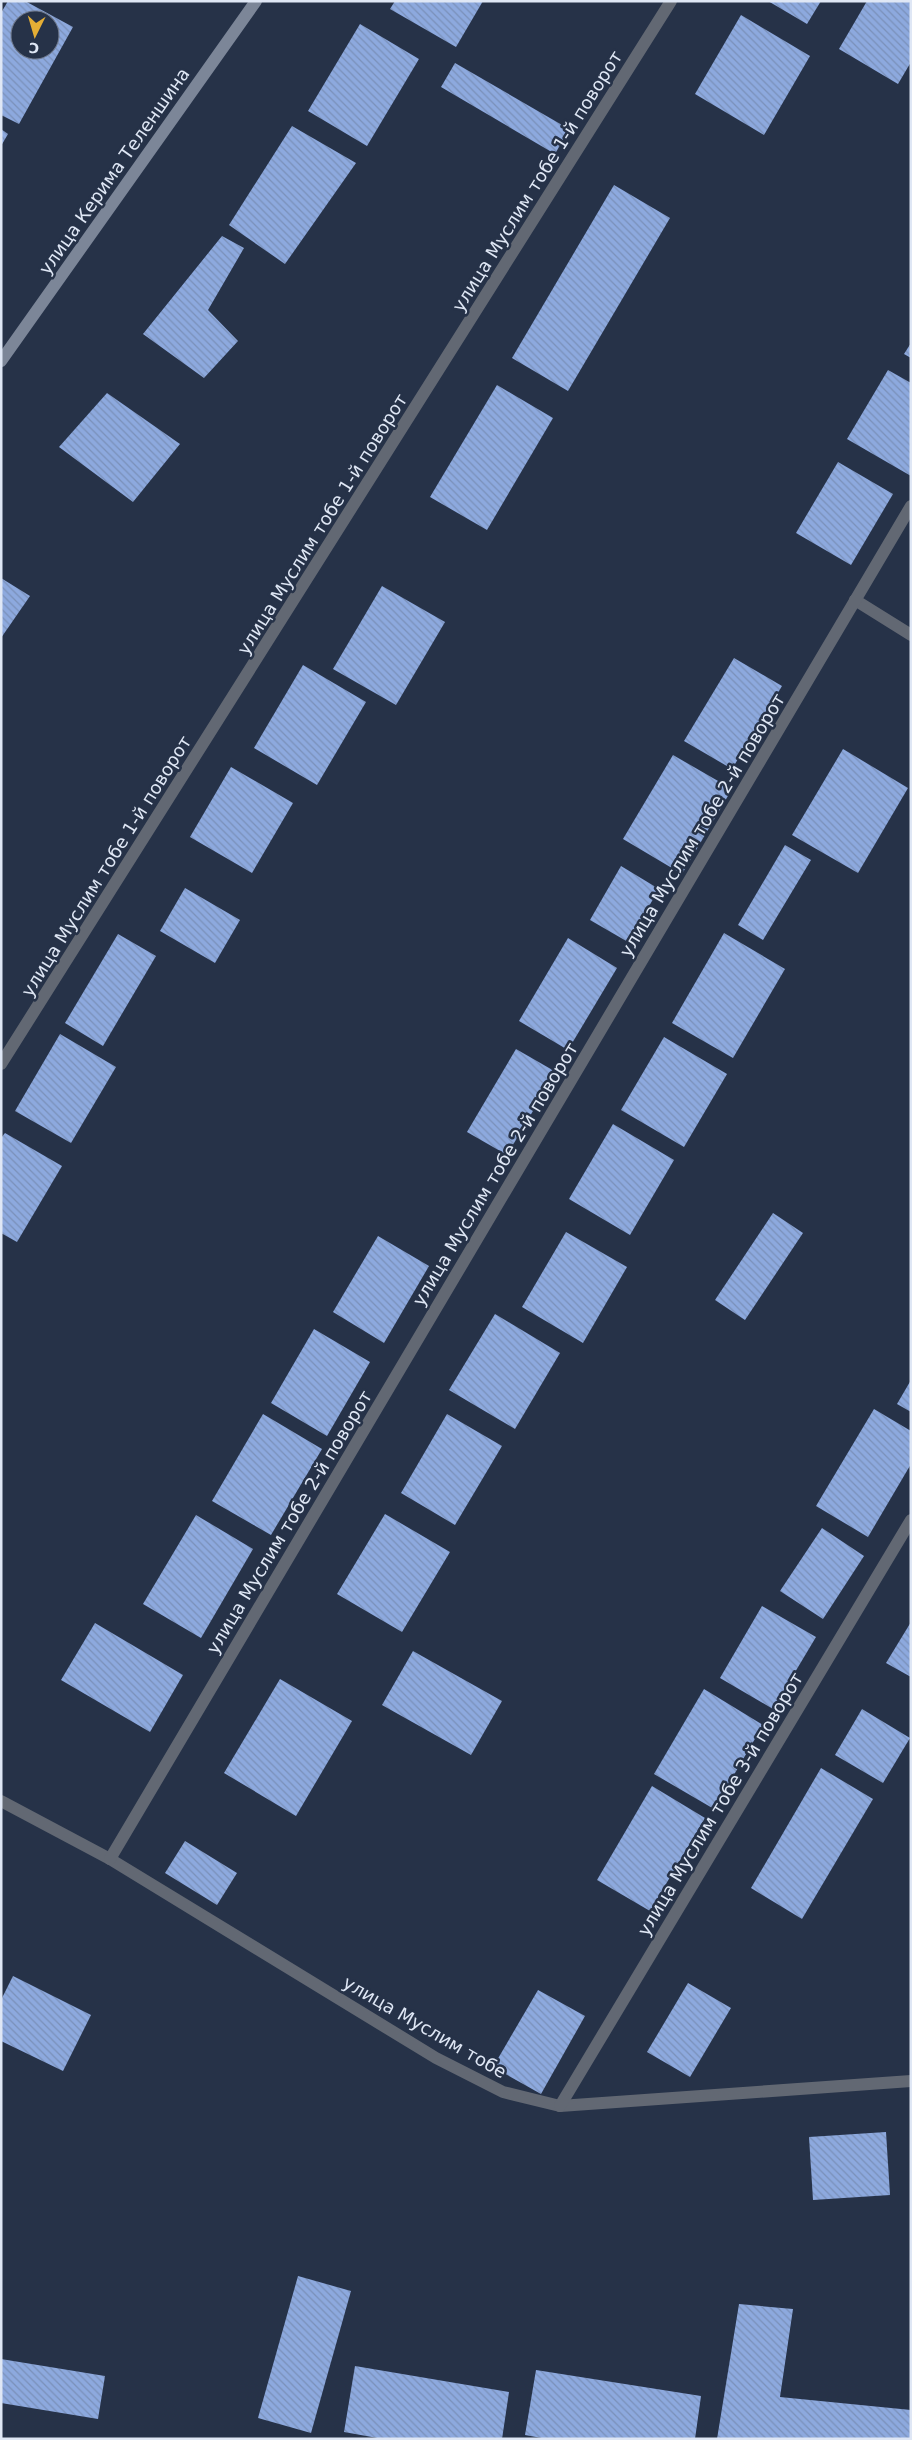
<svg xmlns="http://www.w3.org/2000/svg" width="912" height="2440" viewBox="0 0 912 2440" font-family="'DejaVu Sans',sans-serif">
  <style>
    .building { fill: url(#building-back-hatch); fill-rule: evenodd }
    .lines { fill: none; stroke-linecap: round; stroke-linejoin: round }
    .street { stroke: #626873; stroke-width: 12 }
    .secondary { stroke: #7c8698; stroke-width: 12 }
    .labels { text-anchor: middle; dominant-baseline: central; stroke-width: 5; stroke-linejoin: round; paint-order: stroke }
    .street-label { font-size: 18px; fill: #dfe7f5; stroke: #263248 }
  </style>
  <defs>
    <pattern id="building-back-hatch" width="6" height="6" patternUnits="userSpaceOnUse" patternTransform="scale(1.25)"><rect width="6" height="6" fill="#8da9de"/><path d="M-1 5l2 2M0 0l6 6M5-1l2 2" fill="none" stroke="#7a90b9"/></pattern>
  </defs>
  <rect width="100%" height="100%" fill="#263248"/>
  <!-- building -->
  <g class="building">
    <path d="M8,1H25L73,27L19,124L1,115V13ZM20,20H50V50H20Z"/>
    <polygon points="395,1 483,1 456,47 390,9"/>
    <polygon points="768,1 821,1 807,24"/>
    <polygon points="867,1 911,1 911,62 898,84 839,49"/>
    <polygon points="741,15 810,56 764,135 695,94"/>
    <polygon points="360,24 419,59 367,146 308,111"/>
    <polygon points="455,63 569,129 555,154 441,87"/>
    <polygon points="292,126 356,163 285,264 229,225"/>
    <polygon points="1,129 8,134 1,146"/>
    <polygon points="614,185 670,218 568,391 512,358"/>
    <polygon points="222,236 244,248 208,310 238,341 204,378 143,334"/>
    <polygon points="911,343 911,358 904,354"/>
    <polygon points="888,370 911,383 911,476 847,439"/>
    <polygon points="497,385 553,418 487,530 430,497"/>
    <polygon points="107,393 180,444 133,502 59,447"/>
    <polygon points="838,462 893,494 851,565 796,533"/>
    <polygon points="1,578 30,596 1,638"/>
    <polygon points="382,586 445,622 396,705 333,669"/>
    <polygon points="734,658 782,686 732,769 684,741"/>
    <polygon points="303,665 366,702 317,785 254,748"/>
    <polygon points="843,749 908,788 858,873 792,835"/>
    <polygon points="673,755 732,789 682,874 623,839"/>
    <polygon points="231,767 293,803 252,873 190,837"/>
    <polygon points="785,845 811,860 763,940 738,925"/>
    <polygon points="621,866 659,889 628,942 590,920"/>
    <polygon points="185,888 240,920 215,963 160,931"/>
    <polygon points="724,933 785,969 733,1058 672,1023"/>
    <polygon points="118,934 156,956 103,1046 65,1023"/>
    <polygon points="568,938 617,968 568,1050 519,1021"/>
    <polygon points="60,1034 116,1067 71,1143 15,1111"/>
    <polygon points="664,1037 727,1074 684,1147 621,1110"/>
    <polygon points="516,1049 556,1072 507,1155 467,1132"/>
    <polygon points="613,1124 674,1160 630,1235 569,1199"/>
    <polygon points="5,1133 62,1166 17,1242 1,1233 1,1138"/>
    <polygon points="773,1213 803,1233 745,1320 715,1300"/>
    <polygon points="566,1232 627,1267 583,1343 522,1307"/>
    <polygon points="378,1236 429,1266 384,1343 333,1312"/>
    <polygon points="495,1314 560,1353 515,1429 449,1390"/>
    <polygon points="314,1329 370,1362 327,1436 271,1403"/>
    <polygon points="911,1380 911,1412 897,1404"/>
    <polygon points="874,1409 911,1431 911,1464 868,1537 816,1506"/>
    <polygon points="263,1414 322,1449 271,1535 212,1501"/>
    <polygon points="447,1414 502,1446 455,1525 401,1493"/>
    <polygon points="385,1514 450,1552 402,1632 337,1594"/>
    <polygon points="196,1515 253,1549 201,1638 143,1604"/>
    <polygon points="822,1528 864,1556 823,1619 780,1591"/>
    <polygon points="762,1606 816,1637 773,1709 720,1678"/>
    <polygon points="911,1622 911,1677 886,1663"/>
    <polygon points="95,1623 183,1675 150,1732 61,1680"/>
    <polygon points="413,1651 502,1701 471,1755 382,1705"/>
    <polygon points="280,1679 352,1721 296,1816 224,1773"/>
    <polygon points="704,1689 763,1725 714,1809 654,1774"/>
    <polygon points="862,1709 910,1738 883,1783 835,1755"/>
    <polygon points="821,1768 873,1799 802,1919 751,1888"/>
    <polygon points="652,1786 705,1818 650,1911 597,1880"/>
    <polygon points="185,1841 237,1873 217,1905 165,1873"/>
    <polygon points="13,1976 91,2015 63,2071 1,2041 1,2000"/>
    <polygon points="688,1983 731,2008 690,2077 647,2052"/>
    <polygon points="538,1990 585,2016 541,2094 493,2067"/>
    <polygon points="886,2132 890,2195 813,2200 809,2137"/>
    <polygon points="298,2276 351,2291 311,2433 258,2418"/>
    <polygon points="739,2304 793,2309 780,2397 911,2410 911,2439 717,2439"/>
    <polygon points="1,2359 105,2376 98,2419 1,2403"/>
    <polygon points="355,2366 509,2392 502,2439 383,2439 344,2432"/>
    <polygon points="536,2370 701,2396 695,2439 547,2439 525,2435"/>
  </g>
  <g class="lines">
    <!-- street -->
    <g class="street">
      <polyline points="855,600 911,635"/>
      <polyline points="1,1064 671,1"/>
      <polyline points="1,1801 110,1859 436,2058 503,2092 560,2106 911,2081"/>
      <polyline points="110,1859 911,506"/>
      <polyline points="560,2106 911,1520"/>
    </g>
    <!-- secondary -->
    <polyline class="secondary" points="1,361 256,1"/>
  </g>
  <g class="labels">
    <!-- street labels -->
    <g class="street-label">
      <text transform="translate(114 171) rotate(-55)">улица Керима Теленшина</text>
      <text transform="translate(537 181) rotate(-58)">улица Муслим тобе 1-й поворот</text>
      <text transform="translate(322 524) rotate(-58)">улица Муслим тобе 1-й поворот</text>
      <text transform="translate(702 825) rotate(-59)">улица Муслим тобе 2-й поворот</text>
      <text transform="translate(106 866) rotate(-58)">улица Муслим тобе 1-й поворот</text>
      <text transform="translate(495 1174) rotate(-59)">улица Муслим тобе 2-й поворот</text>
      <text transform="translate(289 1522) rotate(-59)">улица Муслим тобе 2-й поворот</text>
      <text transform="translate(720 1804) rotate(-59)">улица Муслим тобе 3-й поворот</text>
      <text transform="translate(425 2027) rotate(30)">улица Муслим тобе</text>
    </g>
  </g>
  <!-- border -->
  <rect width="912" height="2440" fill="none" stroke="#dfe7f5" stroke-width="5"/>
  <!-- north arrow -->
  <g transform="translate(35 35) rotate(185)"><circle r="24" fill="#263248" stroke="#707a8d"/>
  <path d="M0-4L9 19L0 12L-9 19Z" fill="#e4ae35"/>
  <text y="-8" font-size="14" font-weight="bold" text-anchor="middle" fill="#dfe7f5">С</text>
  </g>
</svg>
